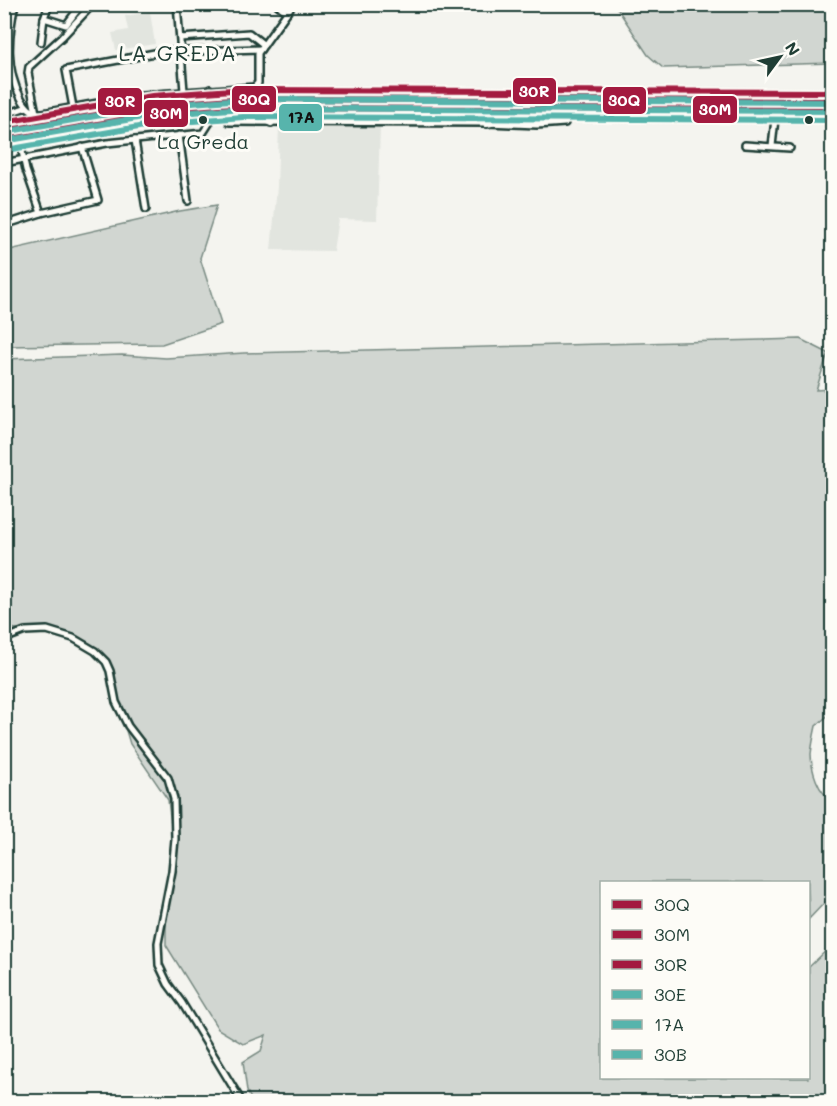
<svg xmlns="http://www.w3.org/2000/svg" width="837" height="1106" viewBox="0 0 837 1106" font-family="Mali,sans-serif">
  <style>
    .built { fill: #e2e5df }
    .green { fill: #d1d6d1; stroke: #788a82; stroke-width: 1.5 }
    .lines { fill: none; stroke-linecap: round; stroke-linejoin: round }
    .minor-casing { stroke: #1f3d34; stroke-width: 10 }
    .highway-casing { stroke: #1f3d34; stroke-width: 12 }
    .minor { stroke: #fdfcf7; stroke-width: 5 }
    .highway { stroke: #fdfcf7; stroke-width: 8 }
    .bus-1-casing { stroke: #fdfcf7; stroke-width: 10 }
    .bus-2-casing { stroke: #fdfcf7; stroke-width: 10 }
    .bus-3-casing { stroke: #fdfcf7; stroke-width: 10 }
    .bus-4-casing { stroke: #fdfcf7; stroke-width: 10 }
    .bus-5-casing { stroke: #fdfcf7; stroke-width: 10 }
    .bus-6-casing { stroke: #fdfcf7; stroke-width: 10 }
    .bus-1 { stroke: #a31a3f; stroke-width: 6 }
    .bus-2 { stroke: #a31a3f; stroke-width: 6 }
    .bus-3 { stroke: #a31a3f; stroke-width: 6 }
    .bus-4 { stroke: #57b4ac; stroke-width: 6 }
    .bus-5 { stroke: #57b4ac; stroke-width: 6 }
    .bus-6 { stroke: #57b4ac; stroke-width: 6 }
    .bus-dot { fill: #1f3d34; stroke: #fdfcf7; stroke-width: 2 }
    .labels { text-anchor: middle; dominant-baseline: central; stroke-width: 6; stroke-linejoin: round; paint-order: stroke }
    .bus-label { font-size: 20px; fill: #1f3d34; stroke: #fdfcf7 }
    .neighbourhood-label { font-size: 22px; letter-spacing: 1.5px; fill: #1f3d34; stroke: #fdfcf7 }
    .line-badge { stroke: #fdfcf7; stroke-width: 2 }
    .badge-label { font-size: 16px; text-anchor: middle; font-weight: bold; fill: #fff }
    .pale-badge-label { font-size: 16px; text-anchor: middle; font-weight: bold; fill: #111 }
  </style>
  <rect width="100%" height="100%" fill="#f4f4ef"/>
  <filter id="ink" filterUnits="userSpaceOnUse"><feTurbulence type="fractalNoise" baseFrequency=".0167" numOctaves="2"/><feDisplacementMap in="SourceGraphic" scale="12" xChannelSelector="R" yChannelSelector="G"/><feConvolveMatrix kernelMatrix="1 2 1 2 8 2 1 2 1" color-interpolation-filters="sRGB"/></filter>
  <g filter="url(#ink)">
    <!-- built -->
    <g class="built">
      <polygon points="150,12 155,44 116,50 112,33 128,30 125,16"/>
      <polygon points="279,126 380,126 377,220 338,219 333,251 271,250 277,187"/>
    </g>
    <!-- green -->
    <g class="green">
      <polygon points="615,5 832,5 832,63 663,68 648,55"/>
      <polygon points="217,205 200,258 221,324 162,344 5,346 5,251 180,211"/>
      <path d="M800,339L828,353L816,390L832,389V712L816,726C814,735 812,745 811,754C811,769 818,794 832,799V891L826,901L809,919L808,882H602V1078H808L809,967L832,945V1101H252L247,1091L243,1062L261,1051L266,1035L243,1044L218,1029L166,945V896L172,833L168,800L130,744L106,664L96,652L68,636L47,631L5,628L4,359L122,355L166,358L244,353Z"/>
    </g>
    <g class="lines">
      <!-- minor casing -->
      <g class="minor-casing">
        <g id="minor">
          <path d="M15,4C8,36 5,69 21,98C26,107 31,113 43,113L142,95L254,87L258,83V53L293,4"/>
          <polyline points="177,4 184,91"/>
          <polyline points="277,4 287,12"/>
          <polyline points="44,18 66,25 82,4"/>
          <polyline points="180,38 249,33 264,45"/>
          <polyline points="41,42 44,18 49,4"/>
          <polyline points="73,107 66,70 160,52 261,49"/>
          <polyline points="36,113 28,73 29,67 62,37 93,4"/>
          <polyline points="4,115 27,107"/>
          <polyline points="229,122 487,123 537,125 565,123"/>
          <polyline points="179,135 188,201"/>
          <polyline points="19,137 26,170 41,213"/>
          <polyline points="135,140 146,209"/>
          <polyline points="745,145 790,148"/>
          <polyline points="772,146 776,110"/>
          <polyline points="4,163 107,143 203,133 212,119 210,89"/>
          <polyline points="4,225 41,213 98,200 82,147"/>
          <polyline points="4,639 25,631 47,630 73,638 95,651 106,662 110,671 116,702 128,726 168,778 174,799 175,839 172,871 158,943 159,965 168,984 182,1003 242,1102"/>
        </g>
      </g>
      <!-- highway casing -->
      <g class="highway-casing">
        <g id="highway">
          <polyline points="245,109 271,122"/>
          <polyline points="487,123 533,112"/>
          <polyline points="4,131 154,105 232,99 832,101"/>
          <polyline points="4,141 155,115 243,108 832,111"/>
        </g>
      </g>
      <!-- minor -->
      <use href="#minor" class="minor"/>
      <!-- highway -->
      <use href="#highway" class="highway"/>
      <!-- bus-1 casing -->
      <g class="bus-1-casing">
        <polyline id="bus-1" points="4,131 154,105 232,99 832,101"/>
      </g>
      <!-- bus-2 casing -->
      <g class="bus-2-casing">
        <polyline id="bus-2" points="6,140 155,114 232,108 832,110"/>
      </g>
      <!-- bus-3 casing -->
      <g class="bus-3-casing">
        <polyline id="bus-3" points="4,122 152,96 232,90 832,92"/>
      </g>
      <!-- bus-4 casing -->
      <g class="bus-4-casing">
        <polyline id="bus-4" points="4,141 155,115 243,108 832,111"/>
      </g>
      <!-- bus-5 casing -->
      <g class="bus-5-casing">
        <polyline id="bus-5" points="6,150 156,124 243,117 832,120"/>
      </g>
      <!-- bus-6 casing -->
      <g class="bus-6-casing">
        <polyline id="bus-6" points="4,132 153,106 243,99 832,102"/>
      </g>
      <!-- bus-1 -->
      <use href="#bus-1" class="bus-1"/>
      <!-- bus-2 -->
      <use href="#bus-2" class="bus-2"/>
      <!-- bus-3 -->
      <use href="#bus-3" class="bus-3"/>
      <!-- bus-4 -->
      <use href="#bus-4" class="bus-4"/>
      <!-- bus-5 -->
      <use href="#bus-5" class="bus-5"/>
      <!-- bus-6 -->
      <use href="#bus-6" class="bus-6"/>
    </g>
  </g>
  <!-- markers -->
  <g class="bus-dot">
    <circle cx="203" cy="120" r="5"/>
    <circle cx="809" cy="120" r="5"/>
  </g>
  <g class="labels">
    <!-- bus labels -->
    <g class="bus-label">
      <text x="203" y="141">La Greda</text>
    </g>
    <!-- neighbourhood labels -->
    <g class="neighbourhood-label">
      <text x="178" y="52">LA GREDA</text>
    </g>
  </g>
  <g class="line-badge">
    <rect x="512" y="77" width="45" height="28" rx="6" fill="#a31a3f"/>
    <rect x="231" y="85" width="46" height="28" rx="6" fill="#a31a3f"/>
    <rect x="602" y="86" width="45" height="29" rx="6" fill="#a31a3f"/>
    <rect x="97" y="87" width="46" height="29" rx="6" fill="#a31a3f"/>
    <rect x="692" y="95" width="46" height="29" rx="6" fill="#a31a3f"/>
    <rect x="143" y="99" width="46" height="29" rx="6" fill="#a31a3f"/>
    <rect x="278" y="103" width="45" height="29" rx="6" fill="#57b4ac"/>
  </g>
  <g class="badge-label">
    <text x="534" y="97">30R</text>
    <text x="254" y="105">30Q</text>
    <text x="624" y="106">30Q</text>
    <text x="120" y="107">30R</text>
    <text x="715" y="115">30M</text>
    <text x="166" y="119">30M</text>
  </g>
  <g class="pale-badge-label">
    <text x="301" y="123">17A</text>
  </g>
  <!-- margin -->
  <rect width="837" height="1106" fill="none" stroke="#fdfcf7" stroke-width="24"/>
  <rect x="12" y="12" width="813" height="1082" fill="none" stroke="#1f3d34" stroke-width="2" filter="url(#ink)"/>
  <!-- legend -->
  <rect x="600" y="881" width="210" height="198" fill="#fdfcf7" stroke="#a4b0a9" stroke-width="1.5"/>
  <rect x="612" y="900" width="30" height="9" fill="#a31a3f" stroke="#a4b0a9" stroke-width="1.5"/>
  <text x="654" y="911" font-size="18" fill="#1f3d34">30Q</text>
  <rect x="612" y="930" width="30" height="9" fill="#a31a3f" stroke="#a4b0a9" stroke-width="1.5"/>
  <text x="654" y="941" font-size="18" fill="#1f3d34">30M</text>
  <rect x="612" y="960" width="30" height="9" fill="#a31a3f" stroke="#a4b0a9" stroke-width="1.5"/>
  <text x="654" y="971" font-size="18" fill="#1f3d34">30R</text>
  <rect x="612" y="990" width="30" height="9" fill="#57b4ac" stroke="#a4b0a9" stroke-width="1.5"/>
  <text x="654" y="1001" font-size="18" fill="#1f3d34">30E</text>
  <rect x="612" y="1020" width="30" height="9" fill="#57b4ac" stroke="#a4b0a9" stroke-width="1.5"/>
  <text x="654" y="1031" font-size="18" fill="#1f3d34">17A</text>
  <rect x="612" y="1050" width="30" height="9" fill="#57b4ac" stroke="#a4b0a9" stroke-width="1.5"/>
  <text x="654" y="1061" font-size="18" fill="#1f3d34">30B</text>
  <!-- north arrow -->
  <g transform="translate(780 57) rotate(57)" stroke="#fdfcf7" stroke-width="4.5" paint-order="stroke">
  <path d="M0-4.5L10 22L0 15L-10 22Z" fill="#1f3d34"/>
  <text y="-9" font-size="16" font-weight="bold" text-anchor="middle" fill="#1f3d34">N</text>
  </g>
</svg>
